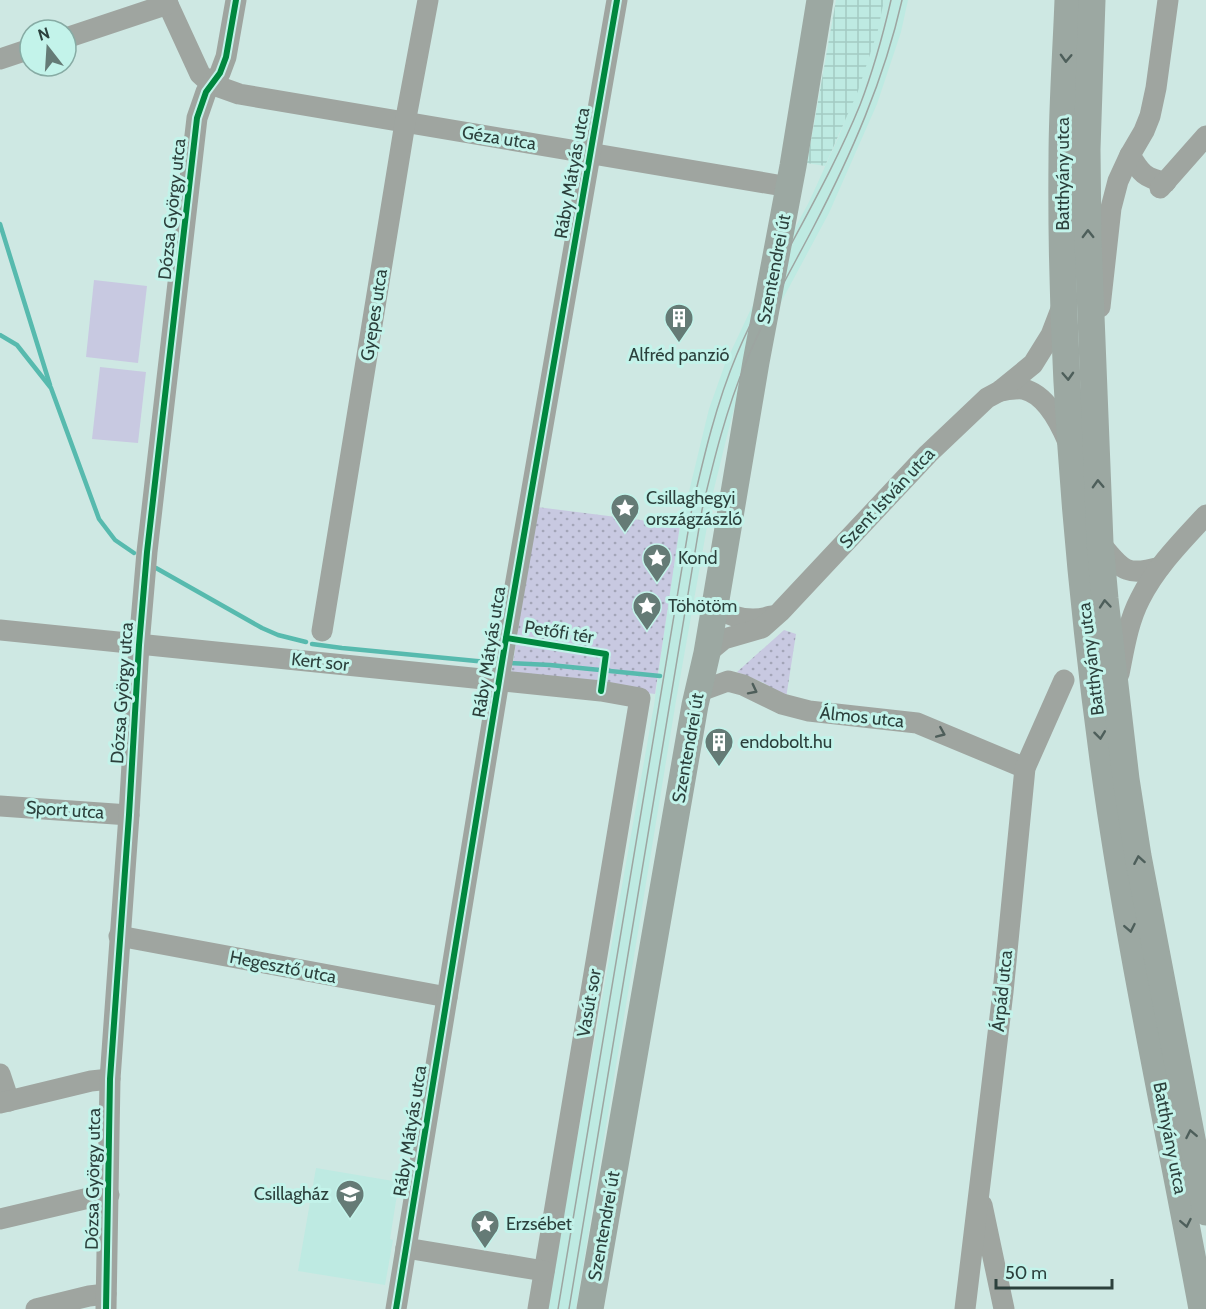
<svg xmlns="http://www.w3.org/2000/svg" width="1206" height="1309" viewBox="0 0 1206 1309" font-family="Cabin,sans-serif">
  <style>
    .built { fill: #beeae2 }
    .industrial { fill: url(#industrial-grid) }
    .green { fill: #c8c9e1 }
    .park { fill: url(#park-dots) }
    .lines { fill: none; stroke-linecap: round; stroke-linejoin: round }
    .stream { stroke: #57baae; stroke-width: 4.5 }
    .minor { stroke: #9fa5a0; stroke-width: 21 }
    .major { stroke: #9ca8a2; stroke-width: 27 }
    .tram { stroke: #9da5a1; stroke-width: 1.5 }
    .cycleway-casing { stroke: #c3f3ea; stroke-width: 10 }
    .cycleway { stroke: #00873e; stroke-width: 6 }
    .oneway { stroke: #4e5f5b }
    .oneway2 { stroke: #4e5e5a }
    .labels { text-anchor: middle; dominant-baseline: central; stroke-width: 6; stroke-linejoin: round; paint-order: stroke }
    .street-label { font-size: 18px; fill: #2c403c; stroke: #c3f3ea }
    .poi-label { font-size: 18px; fill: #2c403c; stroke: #c3f3ea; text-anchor: start }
  </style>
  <defs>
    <pattern id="industrial-grid" width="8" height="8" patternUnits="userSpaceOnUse" patternTransform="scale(1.5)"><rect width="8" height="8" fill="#beeae2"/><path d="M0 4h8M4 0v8" fill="none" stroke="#a3cac3"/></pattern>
    <pattern id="park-dots" width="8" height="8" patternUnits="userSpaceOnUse" patternTransform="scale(1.5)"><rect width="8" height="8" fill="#c8c9e1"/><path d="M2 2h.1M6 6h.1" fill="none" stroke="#a3a5b8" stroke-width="1.8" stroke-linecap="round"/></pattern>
  </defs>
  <rect width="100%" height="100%" fill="#cee8e3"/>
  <!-- built -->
  <g class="built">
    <polygon points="884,0 908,0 901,32 877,104 829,213 745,369 729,428 713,493 676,701 576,1309 547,1309 654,705 677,541 709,409 725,364 750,311 809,202 839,136 870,54"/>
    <polygon points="316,1168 399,1182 390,1239 393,1240 385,1285 298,1271"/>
  </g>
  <!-- industrial -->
  <polygon class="industrial" points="836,0 884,0 878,30 858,91 825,166 807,163"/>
  <!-- green -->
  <g class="green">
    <polygon points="94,280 147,286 138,363 86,357"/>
    <polygon points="100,367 146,372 138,443 92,439"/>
  </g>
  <!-- park -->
  <g class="park">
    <polygon points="537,507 680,525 655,694 511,675"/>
    <polygon points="784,630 796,634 786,698 764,683 737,672"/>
  </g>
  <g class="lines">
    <!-- stream -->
    <g class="stream">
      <polyline points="0,224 50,385"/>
      <polyline points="0,335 17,345 51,388 99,519 115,540 134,553"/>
      <polyline points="156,568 262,628 278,635 306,642"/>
      <polyline points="312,644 342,648 497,663"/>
      <polyline points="509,663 550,665 660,676"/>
    </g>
    <!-- minor -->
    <g class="minor">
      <polyline points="166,0 200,74 211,84 239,94 789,187"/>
      <polyline points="66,38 168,4"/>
      <polyline points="0,59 30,49"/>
      <path d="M1130,155C1140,172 1145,179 1166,182"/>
      <polyline points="1160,188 1206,136"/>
      <polyline points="1100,307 1111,208 1118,181 1130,155 1144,131 1150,116 1156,88 1168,0"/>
      <path d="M1000,391C1007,390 1016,388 1023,389C1046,394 1060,423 1068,442"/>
      <path d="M1100,543C1122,569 1124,577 1160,567"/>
      <path d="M714,607C731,617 751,623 771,616"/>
      <polyline points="0,630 601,691 640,698 538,1309"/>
      <polyline points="322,631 405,123 428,0"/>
      <polyline points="707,653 724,639 762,628 780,612 928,454 987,398 1000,391 1033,364 1051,335 1061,309"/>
      <path d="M1119,674C1124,649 1128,622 1140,599C1156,567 1182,541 1206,515"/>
      <polyline points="698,692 728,681 743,685 782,704 809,711 917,723 1025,768"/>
      <polyline points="0,806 129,815"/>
      <polyline points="119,936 447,997"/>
      <polyline points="0,1074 9,1101"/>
      <polyline points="0,1103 91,1081 110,1079"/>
      <polyline points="982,1205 1004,1309"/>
      <polyline points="0,1219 93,1197 109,1195"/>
      <polyline points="406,1248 544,1271"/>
      <polyline points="36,1309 89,1296 106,1294"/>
      <polyline points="106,1309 110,1079 129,815 139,645 147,552 197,118 206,92 220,73 226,57 236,0"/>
      <polyline points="396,1309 506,638 617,0"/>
      <polyline points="965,1309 1003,992 1025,768 1064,680"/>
    </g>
    <!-- major -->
    <g class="major">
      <path d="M1068,0C1066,53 1062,106 1062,159C1060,361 1077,568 1104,767C1129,949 1169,1129 1202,1309"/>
      <polyline points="1092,0 1087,149 1088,240 1100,543 1105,599 1126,779 1138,856 1206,1212"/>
      <polyline points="590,1309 695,705 707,653 756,362 793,166 820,0"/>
    </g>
    <!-- tram -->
    <g class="tram">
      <path d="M558,1309L692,508C704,456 716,404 737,354C773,269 825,191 860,105C873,71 883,35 891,0"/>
      <path d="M569,1309L702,510C714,459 726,410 746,362C765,315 790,272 813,228C851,155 884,80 902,0"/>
    </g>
    <!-- cycleway casing -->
    <g class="cycleway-casing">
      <g id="cycleway">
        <polyline points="506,638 606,654 601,691"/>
        <polyline points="106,1309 110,1079 129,815 139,645 147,552 197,118 206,92 220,73 226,57 236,0"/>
        <polyline points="396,1309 506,638 617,0"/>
      </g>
    </g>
    <!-- cycleway -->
    <use href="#cycleway" class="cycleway"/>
  </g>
  <!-- one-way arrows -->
  <defs><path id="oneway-chevron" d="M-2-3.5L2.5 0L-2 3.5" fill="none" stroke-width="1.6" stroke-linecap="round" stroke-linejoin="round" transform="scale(1.5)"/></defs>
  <g class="oneway">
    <use href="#oneway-chevron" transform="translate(1066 58) rotate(92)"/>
    <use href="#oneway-chevron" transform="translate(1088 234) rotate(-91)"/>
    <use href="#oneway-chevron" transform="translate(1068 376) rotate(87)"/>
    <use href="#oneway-chevron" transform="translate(1098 484) rotate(-92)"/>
    <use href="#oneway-chevron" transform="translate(1105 604) rotate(-95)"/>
    <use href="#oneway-chevron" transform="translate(1100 735) rotate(83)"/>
    <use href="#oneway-chevron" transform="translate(1139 860) rotate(-100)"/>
    <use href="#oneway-chevron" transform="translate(1130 928) rotate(79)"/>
    <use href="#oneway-chevron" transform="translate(1191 1134) rotate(-101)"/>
    <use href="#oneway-chevron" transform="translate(1186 1223) rotate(79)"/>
  </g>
  <g class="oneway2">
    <use href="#oneway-chevron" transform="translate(753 690) rotate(27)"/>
    <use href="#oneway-chevron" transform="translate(941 733) rotate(23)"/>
  </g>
  <!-- icons -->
  <defs>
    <g id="building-pin" transform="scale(1.5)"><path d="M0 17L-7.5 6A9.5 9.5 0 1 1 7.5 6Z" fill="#657b76" stroke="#c3f3ea"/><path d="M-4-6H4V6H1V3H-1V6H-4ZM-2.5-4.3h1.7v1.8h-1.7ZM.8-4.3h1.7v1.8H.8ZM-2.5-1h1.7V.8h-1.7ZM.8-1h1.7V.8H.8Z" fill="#fff"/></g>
    <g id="sight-pin" transform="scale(1.5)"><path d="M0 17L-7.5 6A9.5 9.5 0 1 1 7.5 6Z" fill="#657b76" stroke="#c3f3ea"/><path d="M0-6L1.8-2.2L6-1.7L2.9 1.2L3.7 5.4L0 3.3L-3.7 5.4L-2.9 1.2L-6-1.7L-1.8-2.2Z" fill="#fff"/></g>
    <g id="school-pin" transform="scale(1.5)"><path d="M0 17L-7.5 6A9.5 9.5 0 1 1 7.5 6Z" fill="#657b76" stroke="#c3f3ea"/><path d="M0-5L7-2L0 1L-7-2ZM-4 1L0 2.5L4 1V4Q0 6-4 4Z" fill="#fff"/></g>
  </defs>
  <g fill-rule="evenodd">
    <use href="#building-pin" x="679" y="318"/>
    <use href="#sight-pin" x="625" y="508"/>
    <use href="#sight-pin" x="657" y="558"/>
    <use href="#sight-pin" x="647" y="606"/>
    <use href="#building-pin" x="719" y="742"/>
    <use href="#school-pin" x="350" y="1194"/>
    <use href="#sight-pin" x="485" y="1224"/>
  </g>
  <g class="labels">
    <!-- street labels -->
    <g class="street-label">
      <text transform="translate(499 138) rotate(9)">Géza utca</text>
      <text transform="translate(572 173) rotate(-80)">Ráby Mátyás utca</text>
      <text transform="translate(1063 174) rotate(-90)">Batthyány utca</text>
      <text transform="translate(172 209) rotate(-84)">Dózsa György utca</text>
      <text transform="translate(774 269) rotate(-79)">Szentendrei út</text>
      <text transform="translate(374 315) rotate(-81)">Gyepes utca</text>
      <text transform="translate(887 498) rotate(-47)">Szent István utca</text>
      <text transform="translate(559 632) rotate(9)">Petőfi tér</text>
      <text transform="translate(489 652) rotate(-81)">Ráby Mátyás utca</text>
      <text transform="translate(1091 659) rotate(-97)">Batthyány utca</text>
      <text transform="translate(320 662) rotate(6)">Kert sor</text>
      <text transform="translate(122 693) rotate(-86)">Dózsa György utca</text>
      <text transform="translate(862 717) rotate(6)">Álmos utca</text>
      <text transform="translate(688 748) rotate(-80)">Szentendrei út</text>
      <text transform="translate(65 810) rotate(4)">Sport utca</text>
      <text transform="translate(283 967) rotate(11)">Hegesztő utca</text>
      <text transform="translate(1002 991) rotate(-84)">Árpád utca</text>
      <text transform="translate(589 1003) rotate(-80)">Vasút sor</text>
      <text transform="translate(410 1131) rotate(-81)">Ráby Mátyás utca</text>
      <text transform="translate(1170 1138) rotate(79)">Batthyány utca</text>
      <text transform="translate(93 1179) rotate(-89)">Dózsa György utca</text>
      <text transform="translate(604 1226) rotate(-80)">Szentendrei út</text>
    </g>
    <!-- poi labels -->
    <g class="poi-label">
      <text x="679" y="355" text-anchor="middle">Alfréd panzió</text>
      <text x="646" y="498">Csillaghegyi<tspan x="646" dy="21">országzászló</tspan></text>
      <text x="678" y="558">Kond</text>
      <text x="668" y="606">Töhötöm</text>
      <text x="740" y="742">endobolt.hu</text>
      <text x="329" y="1194" text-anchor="end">Csillagház</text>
      <text x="506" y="1224">Erzsébet</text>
    </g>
  </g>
  <!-- north arrow -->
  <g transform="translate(48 48) rotate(343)"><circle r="28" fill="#c3f3ea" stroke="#87aba4" stroke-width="1.5"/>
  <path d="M0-4.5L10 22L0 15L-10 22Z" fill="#657b76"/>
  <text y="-9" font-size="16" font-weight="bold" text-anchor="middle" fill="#2c403c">N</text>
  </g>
  <!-- scale -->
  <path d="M996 1279v9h116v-9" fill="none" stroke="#2c403c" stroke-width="3"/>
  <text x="1005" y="1279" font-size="18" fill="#2c403c" stroke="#c3f3ea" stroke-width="4.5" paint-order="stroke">50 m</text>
</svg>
